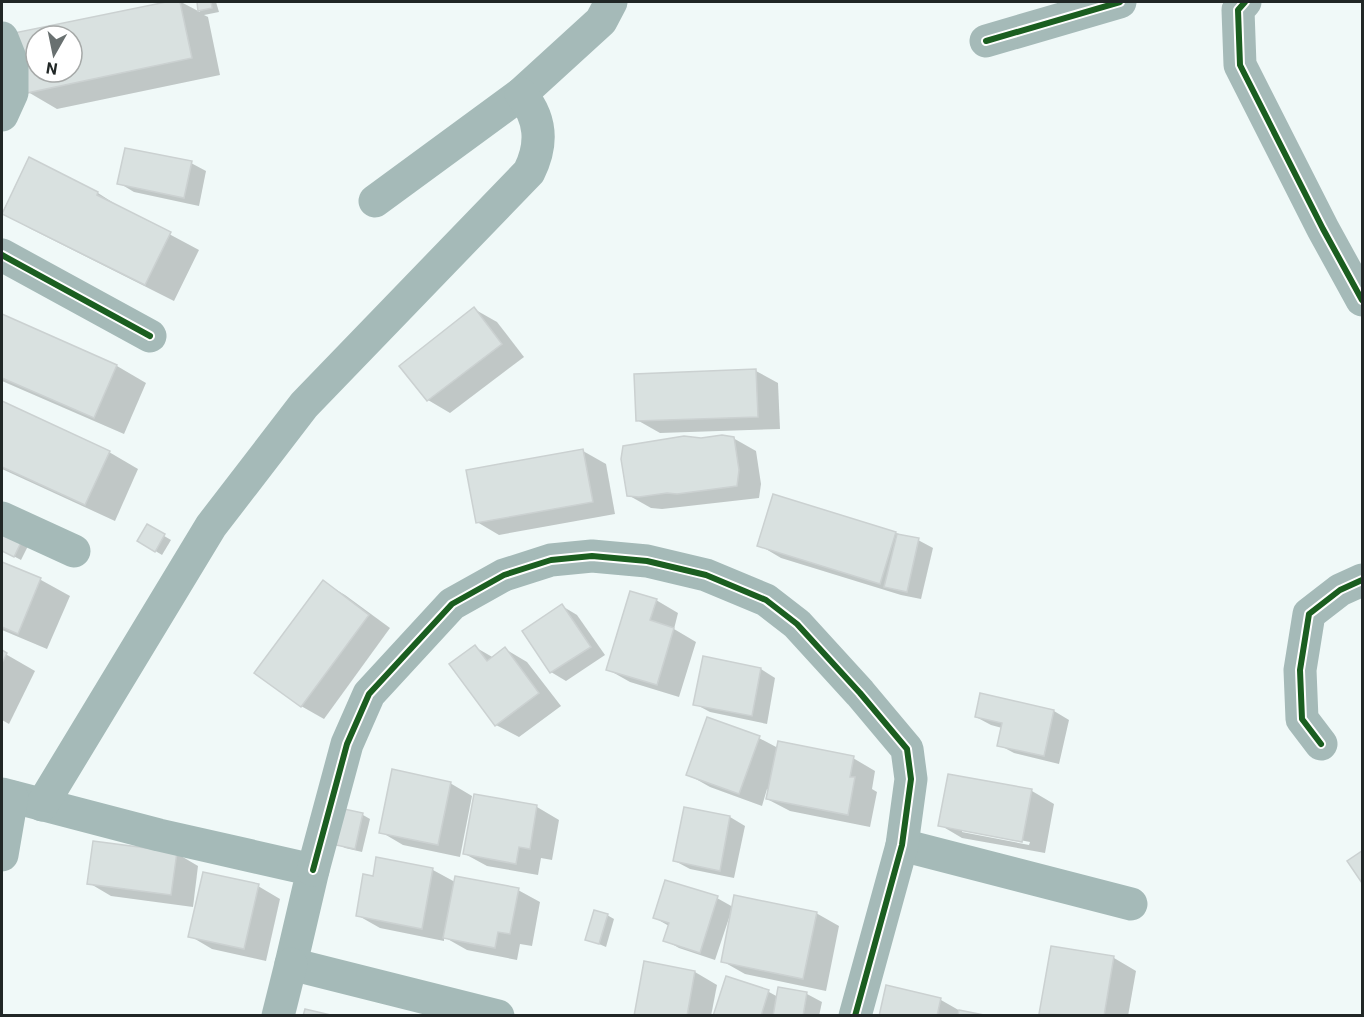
<svg xmlns="http://www.w3.org/2000/svg" width="1364" height="1017" viewBox="0 0 1364 1017" font-family="Roboto,sans-serif">
  <style>
    .shadow { fill: #0003; fill-rule: evenodd }
    .building { fill: #d9e1e0; stroke: #cbd1d1; stroke-width: 1.5; fill-rule: evenodd }
    .lines { fill: none; stroke-linecap: round; stroke-linejoin: round }
    .minor { stroke: #a5bab8; stroke-width: 33 }
    .cycleway-casing { stroke: #fff; stroke-width: 10 }
    .cycleway { stroke: #1b5e20; stroke-width: 6 }
  </style>
  <rect width="100%" height="100%" fill="#f0f9f8"/>
  <!-- shadow -->
  <g class="shadow">
    <path d="M173,2H181L200,12L198,2H216L219,12L204,15L208,17L220,75L57,109L28,92L16,34ZM36,36H72V72H36Z"/>
    <polygon points="29,159 98,193 126,211 199,250 174,301 31,229 2,213"/>
    <polygon points="191,163 206,171 199,206 134,192 119,183"/>
    <polygon points="474,309 497,322 524,357 450,413 428,400"/>
    <polygon points="2,316 117,366 146,383 124,434 2,381"/>
    <polygon points="756,371 778,383 780,429 660,433 637,420"/>
    <polygon points="2,403 109,452 138,469 115,521 2,469"/>
    <polygon points="733,438 756,451 761,484 759,498 662,509 651,508 628,495 701,440"/>
    <polygon points="583,451 606,464 615,514 499,535 477,522"/>
    <polygon points="147,526 171,540 162,555 139,541"/>
    <polygon points="2,530 29,544 21,560 2,550"/>
    <polygon points="896,533 918,540 933,548 921,599 901,595 781,558 759,545"/>
    <polygon points="2,563 41,580 70,596 47,649 2,630"/>
    <polygon points="323,582 345,595 390,628 324,719 301,706"/>
    <polygon points="656,600 678,613 674,629 696,642 679,697 630,682 607,669"/>
    <polygon points="562,606 577,615 605,655 566,681 551,672"/>
    <polygon points="475,647 494,658 505,649 527,662 561,706 519,737 496,725"/>
    <polygon points="2,652 35,671 9,724 2,720"/>
    <polygon points="761,669 775,678 767,724 710,712 695,704"/>
    <polygon points="981,695 1054,711 1069,720 1059,764 1014,753 999,745 1002,728 991,725 976,717"/>
    <polygon points="759,738 778,748 853,758 875,771 872,789 877,792 870,827 790,811 767,799 769,790 767,789 762,806 710,787 687,774"/>
    <path d="M949,775L1032,791L1054,804L1045,853L962,838L940,825ZM962,829L1030,842L1029,845L962,832Z"/>
    <polygon points="450,783 472,796 460,857 403,845 381,832"/>
    <polygon points="475,795 537,807 559,820 552,860 541,858 538,875 487,866 465,854"/>
    <polygon points="685,808 730,817 745,826 734,878 690,869 675,861"/>
    <polygon points="363,815 370,819 362,852 345,848 338,844"/>
    <polygon points="176,853 198,866 193,907 111,896 89,883"/>
    <polygon points="377,859 433,870 455,882 518,890 540,902 532,946 520,944 517,960 467,950 444,937 444,941 380,928 357,915 374,878"/>
    <polygon points="666,882 717,898 733,907 816,913 839,926 826,991 745,974 722,961 732,915 730,915 715,960 679,948 665,940 669,926 655,918"/>
    <polygon points="258,886 280,899 266,961 212,949 190,936"/>
    <polygon points="607,915 614,919 606,947 587,939"/>
    <polygon points="1114,958 1136,971 1128,1016 1045,1016 1041,1013"/>
    <polygon points="646,963 695,972 717,985 711,1016 636,1016"/>
    <polygon points="727,978 769,992 778,997 780,988 807,994 822,1002 819,1016 715,1016"/>
    <polygon points="887,987 941,1000 962,1012 981,1016 880,1016"/>
  </g>
  <!-- building -->
  <g class="building">
    <path d="M166,2H180L192,58L27,93L14,33ZM36,36H72V72H36Z"/>
    <polygon points="197,2 211,2 212,8 198,11"/>
    <polygon points="125,148 192,161 184,198 117,184"/>
    <polygon points="29,157 98,192 97,195 171,232 145,285 2,214"/>
    <polygon points="474,307 502,344 427,401 399,366"/>
    <polygon points="2,314 117,365 94,418 2,378"/>
    <polygon points="756,369 758,417 636,421 634,374"/>
    <polygon points="2,401 110,451 85,505 2,467"/>
    <polygon points="722,435 734,437 739,470 737,486 677,494 667,493 639,497 627,496 621,459 623,446 684,436 701,438"/>
    <polygon points="583,449 593,502 476,523 466,470"/>
    <polygon points="773,494 896,532 880,584 757,546"/>
    <polygon points="147,524 165,534 155,552 137,541"/>
    <polygon points="2,528 23,538 14,557 2,551"/>
    <polygon points="897,534 919,538 907,592 884,587"/>
    <polygon points="2,562 41,578 18,634 2,627"/>
    <polygon points="323,580 369,615 301,707 254,673"/>
    <polygon points="630,591 657,599 650,620 674,628 657,685 606,670"/>
    <polygon points="562,604 591,647 550,673 522,631"/>
    <polygon points="475,645 487,661 505,647 539,693 495,726 449,664"/>
    <polygon points="2,650 7,653 2,663"/>
    <polygon points="703,656 761,668 752,716 693,705"/>
    <polygon points="980,693 1054,710 1044,756 997,746 1002,723 975,717"/>
    <polygon points="707,717 760,736 739,794 686,775"/>
    <polygon points="778,741 854,756 850,777 855,777 848,815 766,799"/>
    <polygon points="392,769 451,782 438,845 379,833"/>
    <polygon points="948,774 1032,789 1022,842 938,826"/>
    <polygon points="474,794 537,805 530,849 519,847 516,864 463,854"/>
    <polygon points="684,807 730,816 720,871 673,861"/>
    <polygon points="344,809 363,813 355,849 336,845"/>
    <polygon points="93,841 177,852 171,895 87,884"/>
    <polygon points="1362,851 1362,883 1347,861"/>
    <polygon points="376,857 433,868 422,929 356,916 363,874 373,876"/>
    <polygon points="203,872 259,884 244,949 188,937"/>
    <polygon points="455,876 519,888 510,934 498,932 495,948 443,938"/>
    <polygon points="665,880 718,896 700,953 663,941 669,923 653,918"/>
    <polygon points="734,895 817,912 803,979 721,962"/>
    <polygon points="594,910 608,914 599,944 585,940"/>
    <polygon points="1051,946 1114,956 1104,1016 1039,1014"/>
    <polygon points="644,961 695,971 687,1016 634,1016"/>
    <polygon points="726,976 769,990 761,1016 713,1016"/>
    <polygon points="886,985 941,998 937,1016 879,1016"/>
    <polygon points="778,987 807,992 803,1016 773,1016"/>
    <polygon points="305,1009 335,1016 303,1016"/>
    <polygon points="959,1010 989,1016 958,1016"/>
  </g>
  <g class="lines">
    <!-- minor -->
    <g class="minor">
      <polyline points="1245,2 1238,10 1240,65 1323,229 1362,300"/>
      <polyline points="2,38 12,63 12,93 2,115"/>
      <polyline points="986,41 1120,2"/>
      <polyline points="375,201 521,94 601,21 611,2"/>
      <polyline points="2,255 150,336"/>
      <polyline points="2,518 74,551"/>
      <polyline points="1321,744 1302,719 1300,670 1309,614 1340,590 1362,580"/>
      <polyline points="2,794 159,835 313,870 291,964 498,1016"/>
      <path d="M42,805L211,526L304,405L529,172C543,144 541,118 521,94"/>
      <polyline points="902,845 1131,904"/>
      <polyline points="2,855 12,797"/>
      <polyline points="313,870 347,744 369,694 452,604 504,575 551,560 592,556 647,561 706,575 766,600 797,624 860,693 907,749 911,779 902,845 855,1016"/>
      <polyline points="278,1016 291,964"/>
    </g>
    <!-- cycleway casing -->
    <g class="cycleway-casing">
      <g id="cycleway">
        <polyline points="1245,2 1238,10 1240,65 1323,229 1362,300"/>
        <polyline points="986,41 1120,2"/>
        <polyline points="2,255 150,336"/>
        <polyline points="1321,744 1302,719 1300,670 1309,614 1340,590 1362,580"/>
        <polyline points="313,870 347,744 369,694 452,604 504,575 551,560 592,556 647,561 706,575 766,600 797,624 860,693 907,749 911,779 902,845 855,1016"/>
      </g>
    </g>
    <!-- cycleway -->
    <use href="#cycleway" class="cycleway"/>
  </g>
  <!-- border -->
  <rect width="1364" height="1017" fill="none" stroke="#212726" stroke-width="6"/>
  <!-- north arrow -->
  <g transform="translate(54 54) rotate(189)"><circle r="28" fill="#ffffff" stroke="#a6a9a8" stroke-width="1.5"/>
  <path d="M0-4.5L10 22L0 15L-10 22Z" fill="#697070"/>
  <text y="-9" font-size="16" font-weight="bold" text-anchor="middle" fill="#212726">N</text>
  </g>
</svg>
